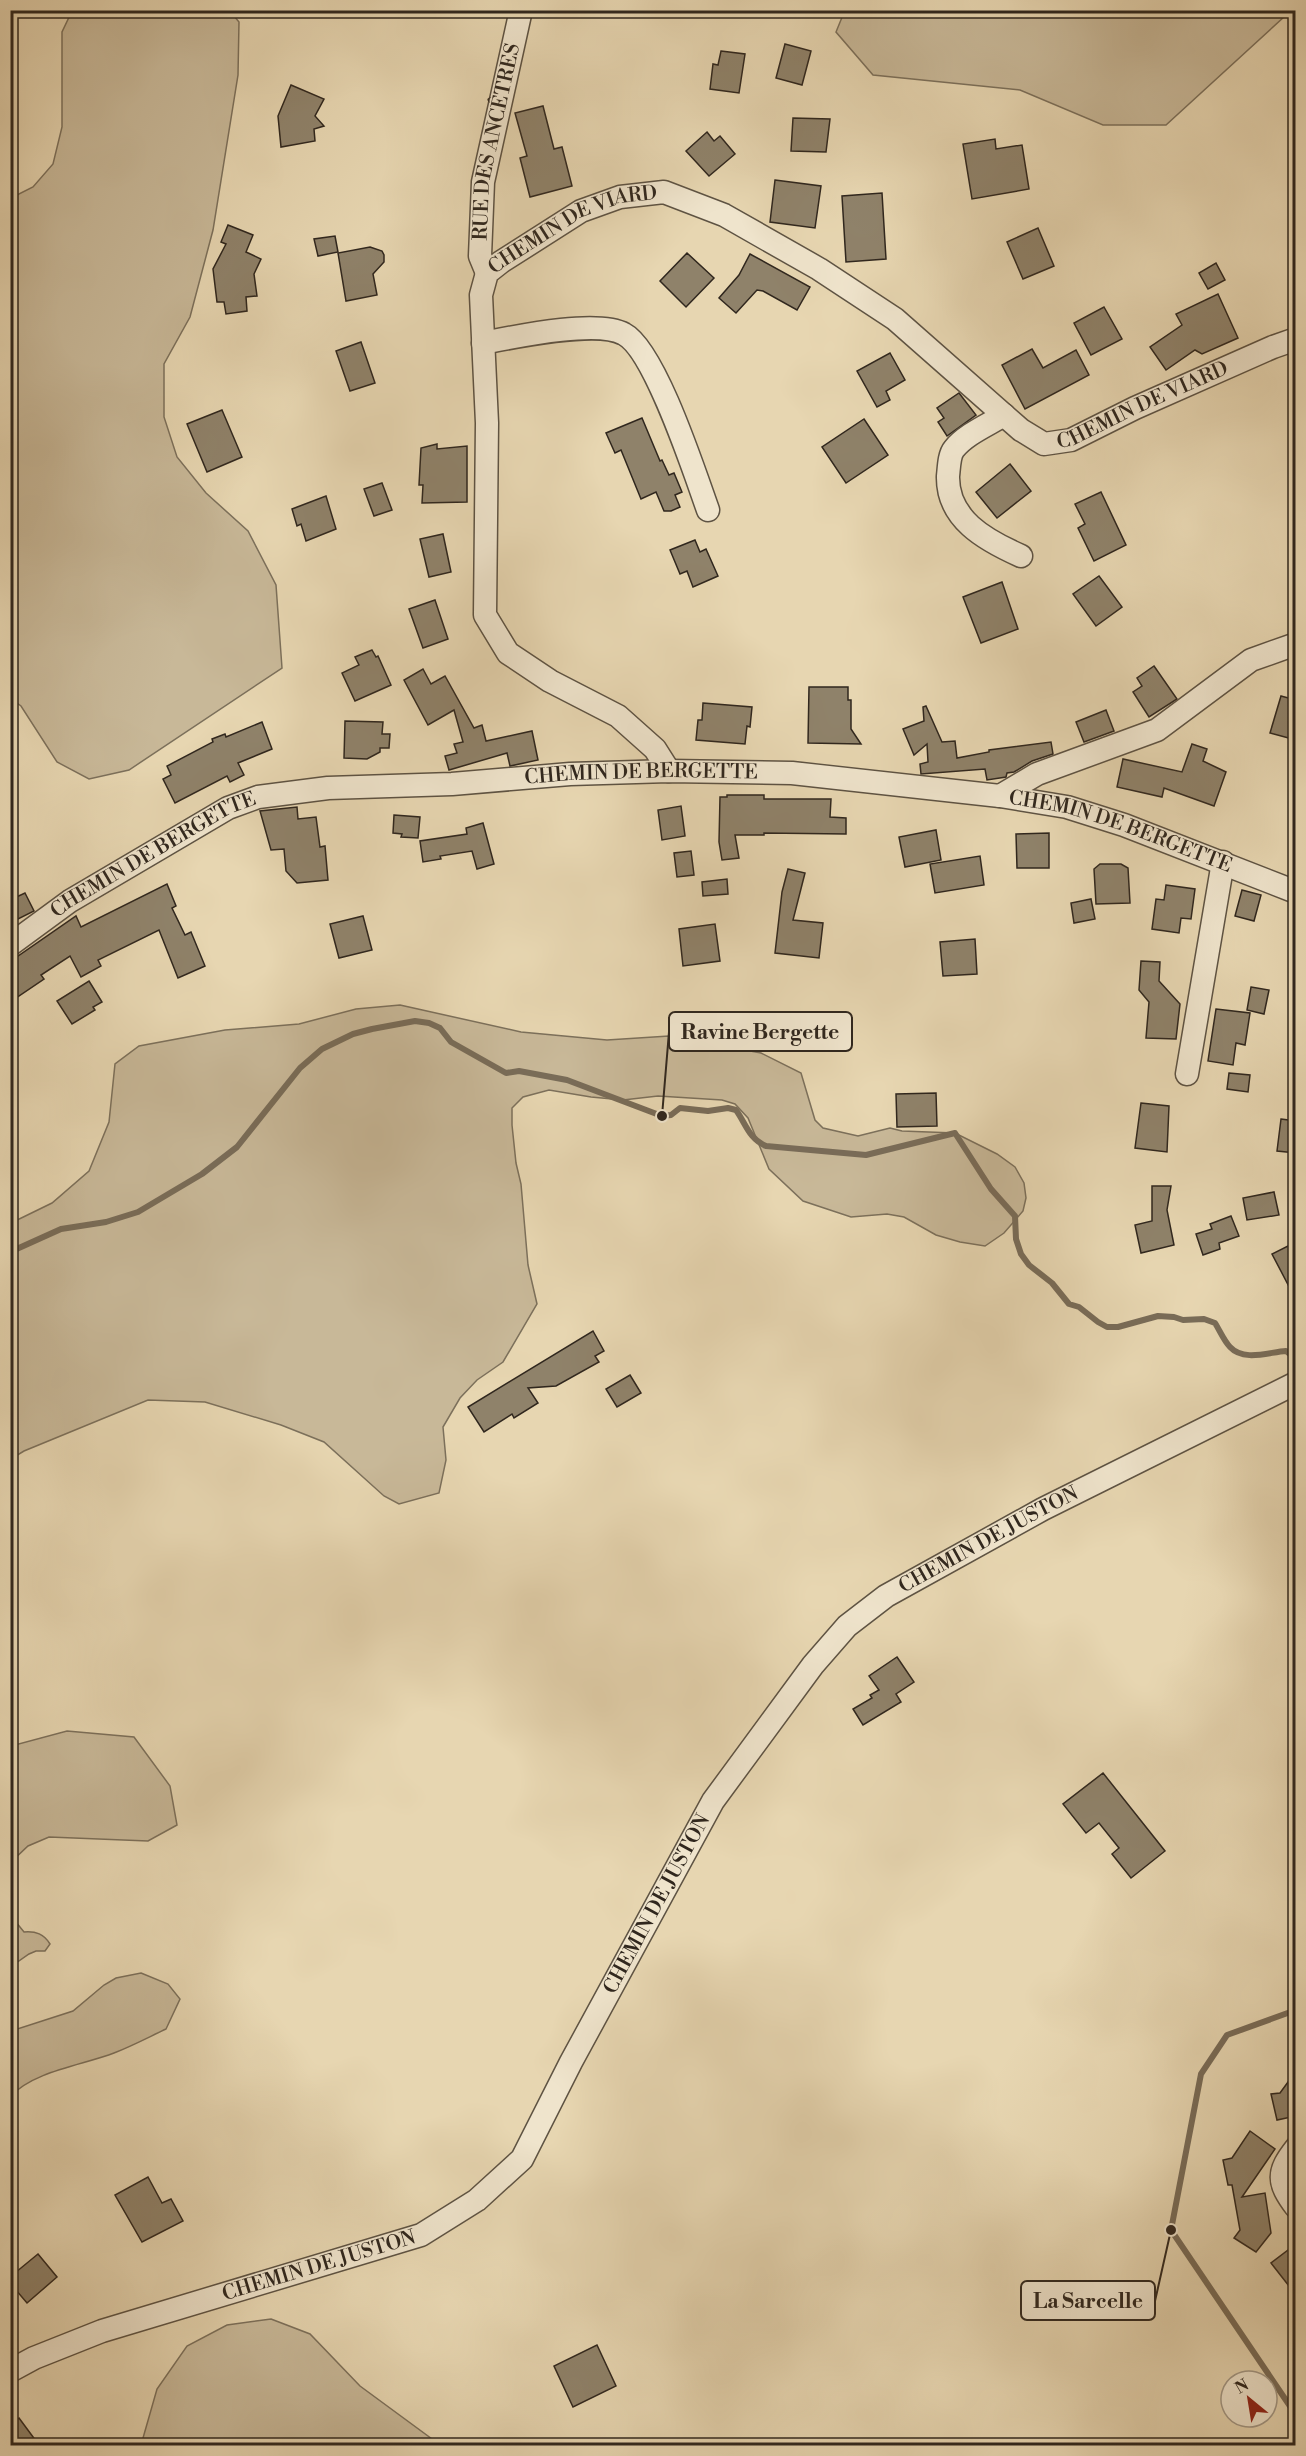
<svg xmlns="http://www.w3.org/2000/svg" width="1306" height="2456" viewBox="0 0 1306 2456" font-family="'Libre Bodoni',serif">
  <style>
    .green { fill: #c8b898; stroke: #7c705b; stroke-width: 1.5 }
    .lines { fill: none; stroke-linecap: round; stroke-linejoin: round }
    .stream { stroke: #796c58; stroke-width: 6 }
    .building { fill: #8f826a; stroke: #30271e; stroke-width: 1.5 }
    .street-casing { stroke: #5e5343; stroke-width: 25 }
    .street { stroke: #efe4cc; stroke-width: 22 }
    .labels { text-anchor: middle; dominant-baseline: central; stroke-width: 6; stroke-linejoin: round; paint-order: stroke }
    .street-label { font-size: 20px; fill: #30271e; stroke: #efe4cc }
    .leader { fill: none; stroke: #30271e; stroke-width: 2 }
    .callout-dot { fill: #30271e; stroke: #efe4cc; stroke-width: 2 }
    .callout { fill: #efe4cc; stroke: #30271e; stroke-width: 2 }
    .callout-label { font-size: 21px; text-anchor: middle; font-weight: bold; fill: #30271e }
  </style>
  <rect width="100%" height="100%" fill="#e7d6b1"/>
  <filter id="stains"><feTurbulence type="fractalNoise" baseFrequency=".00333" numOctaves="4"/><feColorMatrix values="0 0 0 0 .2 0 0 0 0 .09 0 0 0 0 .02 0 0 0 .5 -.17"/></filter>
  <radialGradient id="worn" r=".72"><stop offset=".6" stop-color="#630" stop-opacity="0"/><stop offset="1" stop-color="#630" stop-opacity=".3"/></radialGradient>
  <!-- green -->
  <g class="green">
    <polygon points="845,10 1295,10 1296,13 1284,17 1166,125 1103,125 1020,90 873,75 836,32"/>
    <polygon points="72,11 230,11 239,22 238,75 213,230 190,317 164,364 164,417 177,457 206,493 248,531 276,585 282,668 129,770 89,779 57,762 21,706 10,698 11,198 33,187 53,164 62,127 62,32"/>
    <polygon points="400,1005 521,1032 607,1040 669,1036 761,1053 801,1073 815,1120 823,1128 858,1136 890,1128 902,1131 955,1133 997,1154 1015,1167 1024,1183 1026,1198 1023,1211 1004,1233 985,1246 960,1242 936,1235 904,1217 887,1214 851,1217 803,1201 769,1169 748,1118 735,1104 722,1100 658,1096 623,1100 591,1097 549,1090 523,1097 512,1108 512,1125 516,1163 521,1184 528,1265 537,1304 503,1362 477,1380 460,1398 443,1427 446,1460 439,1493 399,1504 384,1496 324,1442 281,1425 205,1402 148,1400 24,1451 11,1459 11,1223 52,1203 89,1171 109,1122 115,1064 139,1046 225,1030 299,1024 356,1009"/>
    <polygon points="67,1731 134,1737 170,1786 177,1825 148,1841 49,1837 28,1846 11,1862 11,1746"/>
    <path d="M11,1916L24,1932C36,1931 44,1934 50,1944L45,1951H36L29,1954L16,1963L11,1962Z"/>
    <path d="M141,1973L168,1984L180,1999L166,2029C149,2037 132,2046 114,2053C83,2065 34,2071 11,2096V2031L73,2011L104,1985L116,1978Z"/>
    <polygon points="271,2319 310,2334 360,2386 432,2439 436,2445 141,2445 157,2389 187,2346 227,2325"/>
  </g>
  <g class="lines">
    <!-- stream -->
    <g class="stream">
      <path d="M10,1252L61,1229L106,1222L138,1212L202,1174L237,1147L300,1068L322,1049L353,1034L372,1029L415,1021L429,1023L440,1028L451,1042L506,1073L519,1071L567,1080L662,1116L671,1115L680,1108L708,1111L728,1108L736,1110C746,1124 749,1139 766,1146L866,1155L955,1133L991,1189L1015,1216L1016,1239L1021,1254L1029,1265L1052,1283L1069,1304L1079,1307L1098,1322L1107,1327H1118L1158,1316L1174,1317L1183,1320L1204,1319L1215,1323C1220,1331 1224,1341 1230,1347C1244,1362 1269,1352 1286,1351L1296,1359"/>
      <polyline points="1296,2010 1227,2035 1201,2074 1171,2230 1296,2415"/>
    </g>
  </g>
  <!-- building -->
  <g class="building">
    <polygon points="785,44 811,51 802,85 776,78"/>
    <polygon points="721,51 745,54 739,93 710,89 713,64 718,65"/>
    <polygon points="291,85 324,99 315,116 324,126 314,129 315,141 281,147 278,116"/>
    <polygon points="543,106 554,149 562,147 572,186 530,197 520,158 527,156 515,113"/>
    <polygon points="793,118 830,119 826,152 791,151"/>
    <polygon points="707,132 714,141 720,136 735,154 709,176 686,151"/>
    <polygon points="995,139 996,149 1022,145 1029,189 972,199 963,144"/>
    <polygon points="775,180 821,186 815,228 770,222"/>
    <polygon points="882,193 886,259 846,262 842,196"/>
    <polygon points="228,225 253,235 246,252 261,259 254,274 257,296 246,297 247,311 226,314 224,302 217,302 213,269 226,244 221,242"/>
    <polygon points="1038,228 1054,266 1023,279 1007,242"/>
    <polygon points="335,236 338,252 318,256 314,239"/>
    <polygon points="370,247 382,251 384,255 384,262 373,274 377,295 346,301 338,253"/>
    <polygon points="687,253 714,278 686,307 660,281"/>
    <polygon points="750,254 810,287 797,310 763,291 757,290 736,313 719,298 739,275"/>
    <polygon points="1216,263 1225,280 1208,289 1199,273"/>
    <polygon points="1218,294 1238,338 1202,354 1195,350 1166,370 1150,347 1182,325 1176,314"/>
    <polygon points="1104,307 1122,339 1091,355 1074,323"/>
    <polygon points="361,342 375,383 350,391 336,351"/>
    <polygon points="1032,349 1043,368 1076,350 1089,375 1025,409 1002,365"/>
    <polygon points="890,353 905,380 886,391 890,400 877,407 857,371"/>
    <polygon points="959,393 976,415 947,436 938,422 944,418 937,408"/>
    <polygon points="222,410 242,457 207,472 187,424"/>
    <polygon points="642,418 660,461 662,460 669,475 674,473 682,492 675,495 680,507 671,511 664,511 656,492 641,499 621,450 615,453 606,433"/>
    <polygon points="864,419 888,455 846,483 822,447"/>
    <polygon points="437,444 437,449 467,446 467,502 422,503 423,485 419,485 421,448"/>
    <polygon points="1010,464 1031,491 997,518 976,492"/>
    <polygon points="382,483 392,510 374,516 364,489"/>
    <polygon points="1101,492 1126,545 1094,561 1078,528 1085,524 1075,504"/>
    <polygon points="326,496 336,529 306,541 301,524 297,526 292,509"/>
    <polygon points="443,534 451,572 429,577 420,539"/>
    <polygon points="695,540 700,552 706,549 718,576 693,587 687,571 680,574 670,550"/>
    <polygon points="1099,576 1122,607 1096,626 1073,594"/>
    <polygon points="1002,582 1018,629 981,643 963,597"/>
    <polygon points="435,600 448,639 423,648 409,609"/>
    <polygon points="372,650 376,657 378,656 391,685 355,701 342,673 359,665 355,657"/>
    <polygon points="1154,666 1177,699 1149,717 1133,692 1142,686 1137,678"/>
    <polygon points="423,669 431,684 445,676 474,728 482,725 486,741 532,731 538,760 510,766 507,753 449,770 445,756 457,753 454,744 463,742 454,710 428,725 404,680"/>
    <polygon points="809,687 848,687 848,700 851,700 851,729 861,744 808,743"/>
    <polygon points="1281,696 1296,700 1296,740 1270,733"/>
    <polygon points="703,703 752,707 750,727 747,726 745,744 696,740 698,720 702,720"/>
    <polygon points="926,706 942,742 955,741 957,758 989,752 989,750 1051,742 1053,754 1032,761 1014,772 1007,773 1006,777 987,780 985,769 921,774 920,764 928,762 927,744 914,755 903,729 924,721 923,707"/>
    <polygon points="1106,710 1114,731 1084,742 1076,722"/>
    <polygon points="345,721 383,722 382,734 390,734 389,748 380,748 380,752 367,759 344,758"/>
    <polygon points="262,722 272,749 238,763 244,775 230,782 227,776 175,803 163,779 171,775 167,766 213,742 212,739 225,734 226,737"/>
    <polygon points="1192,744 1207,749 1203,761 1226,772 1214,806 1164,788 1162,797 1117,787 1123,759 1182,772"/>
    <polygon points="727,795 764,795 764,799 831,799 830,817 846,818 846,834 764,833 764,835 735,835 739,858 722,860 719,842 720,797 727,797"/>
    <polygon points="681,806 685,836 662,840 658,810"/>
    <polygon points="297,807 298,819 316,817 320,847 325,846 328,880 297,883 286,871 284,849 271,850 260,811"/>
    <polygon points="394,815 420,817 418,838 401,837 402,834 393,833"/>
    <polygon points="483,823 494,864 477,869 472,851 440,856 441,859 423,862 420,841 467,834 466,828"/>
    <polygon points="936,830 941,860 905,867 899,837"/>
    <polygon points="1049,833 1049,868 1017,868 1016,834"/>
    <polygon points="691,851 694,875 677,877 674,853"/>
    <polygon points="980,856 984,885 935,893 930,864"/>
    <polygon points="1100,864 1121,864 1128,868 1130,903 1096,904 1094,869"/>
    <polygon points="788,869 805,873 793,920 823,923 819,958 775,953 782,892"/>
    <polygon points="727,879 728,894 703,896 702,882"/>
    <polygon points="167,884 176,906 172,908 185,935 191,932 205,966 178,978 159,930 98,960 101,966 81,977 70,956 41,975 44,979 10,1002 10,958 18,956 76,916 81,927"/>
    <polygon points="1166,885 1195,889 1191,919 1181,918 1179,933 1152,929 1156,899 1164,900"/>
    <polygon points="1242,890 1261,895 1254,921 1235,916"/>
    <polygon points="25,893 34,911 10,923 10,900"/>
    <polygon points="1091,899 1095,919 1074,923 1071,903"/>
    <polygon points="363,916 372,950 339,958 330,924"/>
    <polygon points="715,924 720,961 683,966 679,929"/>
    <polygon points="975,939 977,974 943,976 940,942"/>
    <polygon points="1141,961 1160,962 1159,981 1180,1004 1176,1039 1146,1038 1149,1002 1139,990"/>
    <polygon points="89,981 102,1002 93,1007 95,1010 72,1024 57,1001"/>
    <polygon points="1251,987 1269,990 1264,1014 1247,1010"/>
    <polygon points="1216,1009 1250,1013 1245,1045 1236,1043 1233,1065 1208,1061"/>
    <polygon points="1229,1073 1250,1075 1248,1092 1227,1089"/>
    <polygon points="936,1093 937,1126 897,1127 896,1094"/>
    <polygon points="1141,1103 1169,1106 1167,1152 1135,1148"/>
    <polygon points="1281,1119 1296,1121 1296,1153 1277,1151"/>
    <polygon points="1152,1186 1171,1186 1167,1210 1174,1245 1141,1253 1135,1225 1152,1221"/>
    <polygon points="1274,1192 1279,1215 1247,1220 1243,1198"/>
    <polygon points="1231,1216 1239,1236 1219,1243 1220,1249 1203,1255 1196,1234 1212,1229 1210,1224"/>
    <polygon points="1288,1246 1296,1261 1296,1300 1272,1254"/>
    <polygon points="593,1331 604,1351 595,1356 599,1362 556,1386 528,1388 538,1403 514,1418 512,1414 484,1432 468,1407"/>
    <polygon points="630,1375 641,1393 617,1407 606,1389"/>
    <polygon points="897,1657 914,1682 896,1694 901,1702 863,1725 853,1709 872,1698 870,1695 879,1690 869,1676"/>
    <polygon points="1103,1773 1165,1851 1131,1878 1112,1854 1119,1848 1099,1823 1086,1833 1063,1804"/>
    <polygon points="1296,2071 1296,2116 1277,2120 1271,2094 1280,2093"/>
    <polygon points="1250,2131 1275,2149 1242,2197 1265,2193 1271,2233 1256,2252 1234,2238 1240,2230 1232,2185 1228,2185 1223,2160 1232,2158"/>
    <polygon points="148,2177 162,2203 171,2199 183,2221 142,2242 115,2195"/>
    <polygon points="1296,2244 1296,2295 1271,2263"/>
    <polygon points="38,2254 57,2277 27,2303 10,2283 10,2277"/>
    <polygon points="597,2345 616,2386 573,2407 554,2366"/>
    <polygon points="19,2418 39,2445 10,2445 10,2425"/>
  </g>
  <g class="lines">
    <!-- street casing -->
    <g class="street-casing">
      <g id="street">
        <path id="s1" d="M487,273L480,256L483,182L521,10"/>
        <path d="M483,343C514,337 597,319 624,334C655,350 695,474 708,510"/>
        <path d="M1004,415C988,425 966,434 954,449C949,455 949,468 948,476C947,519 985,540 1021,556"/>
        <path id="s2" d="M669,771L655,749L618,716L550,681L508,653L485,615L487,423L481,295L487,273L501,262L581,211L620,197L664,192L724,215L819,269L895,319L1021,430L1044,444L1071,440L1135,408L1273,347L1296,339"/>
        <polyline points="1000,796 1037,774 1157,730 1251,660 1296,644"/>
        <path id="s3" d="M10,945L70,901L228,808L258,797L328,788L452,784L570,774L669,771L792,773L1000,796L1067,807L1124,825L1296,892"/>
        <polyline points="1187,1074 1223,862"/>
        <path d="M1296,2148C1277,2172 1277,2182 1296,2207"/>
        <path id="s4" d="M10,2371L34,2358L102,2331L421,2235L477,2200L522,2159L571,2062L713,1801L813,1665L847,1626L886,1596L1043,1509L1296,1383"/>
      </g>
    </g>
    <!-- street -->
    <use href="#street" class="street"/>
  </g>
  <g class="labels">
    <!-- street labels -->
    <g class="street-label">
      <text stroke="none"><textPath href="#s1" startOffset="134">RUE DES ANCÊTRES</textPath></text>
      <text stroke="none"><textPath href="#s2" startOffset="688">CHEMIN DE VIARD</textPath></text>
      <text stroke="none"><textPath href="#s2" startOffset="1354">CHEMIN DE VIARD</textPath></text>
      <text stroke="none"><textPath href="#s3" startOffset="674">CHEMIN DE BERGETTE</textPath></text>
      <text stroke="none"><textPath href="#s3" startOffset="1160">CHEMIN DE BERGETTE</textPath></text>
      <text stroke="none"><textPath href="#s3" startOffset="170">CHEMIN DE BERGETTE</textPath></text>
      <text stroke="none"><textPath href="#s4" startOffset="1353">CHEMIN DE JUSTON</textPath></text>
      <text stroke="none"><textPath href="#s4" startOffset="849">CHEMIN DE JUSTON</textPath></text>
      <text stroke="none"><textPath href="#s4" startOffset="327">CHEMIN DE JUSTON</textPath></text>
    </g>
  </g>
  <!-- callouts -->
  <path class="leader" d="M662 1116L669 1032M1171 2230L1155 2301"/>
  <g class="callout-dot">
    <circle cx="662" cy="1116" r="6"/>
    <circle cx="1171" cy="2230" r="6"/>
  </g>
  <g class="callout">
    <rect x="669" y="1012" width="183" height="39" rx="6"/>
    <rect x="1021" y="2281" width="134" height="39" rx="6"/>
  </g>
  <g class="callout-label">
    <text x="760" y="1039">Ravine Bergette</text>
    <text x="1088" y="2308">La Sarcelle</text>
  </g>
  <!-- margin -->
  <rect width="1306" height="2456" fill="none" stroke="#e7d6b1" stroke-width="36"/>
  <rect x="12" y="12" width="1282" height="2432" fill="none" stroke="#30271e" stroke-width="3"/>
  <rect x="18" y="18" width="1270" height="2420" fill="none" stroke="#30271e" stroke-width="1.5"/>
  <!-- north arrow -->
  <g transform="translate(1249 2399) rotate(330)"><circle r="28" fill="#efe4cc" stroke="#a39886" stroke-width="1.5"/>
  <path d="M0-4.5L10 22L0 15L-10 22Z" fill="#8f2418"/>
  <text y="-9" font-size="16" font-weight="bold" text-anchor="middle" fill="#30271e">N</text>
  </g>
  <rect width="100%" height="100%" filter="url(#stains)"/>
  <rect width="100%" height="100%" fill="url(#worn)"/>
</svg>
